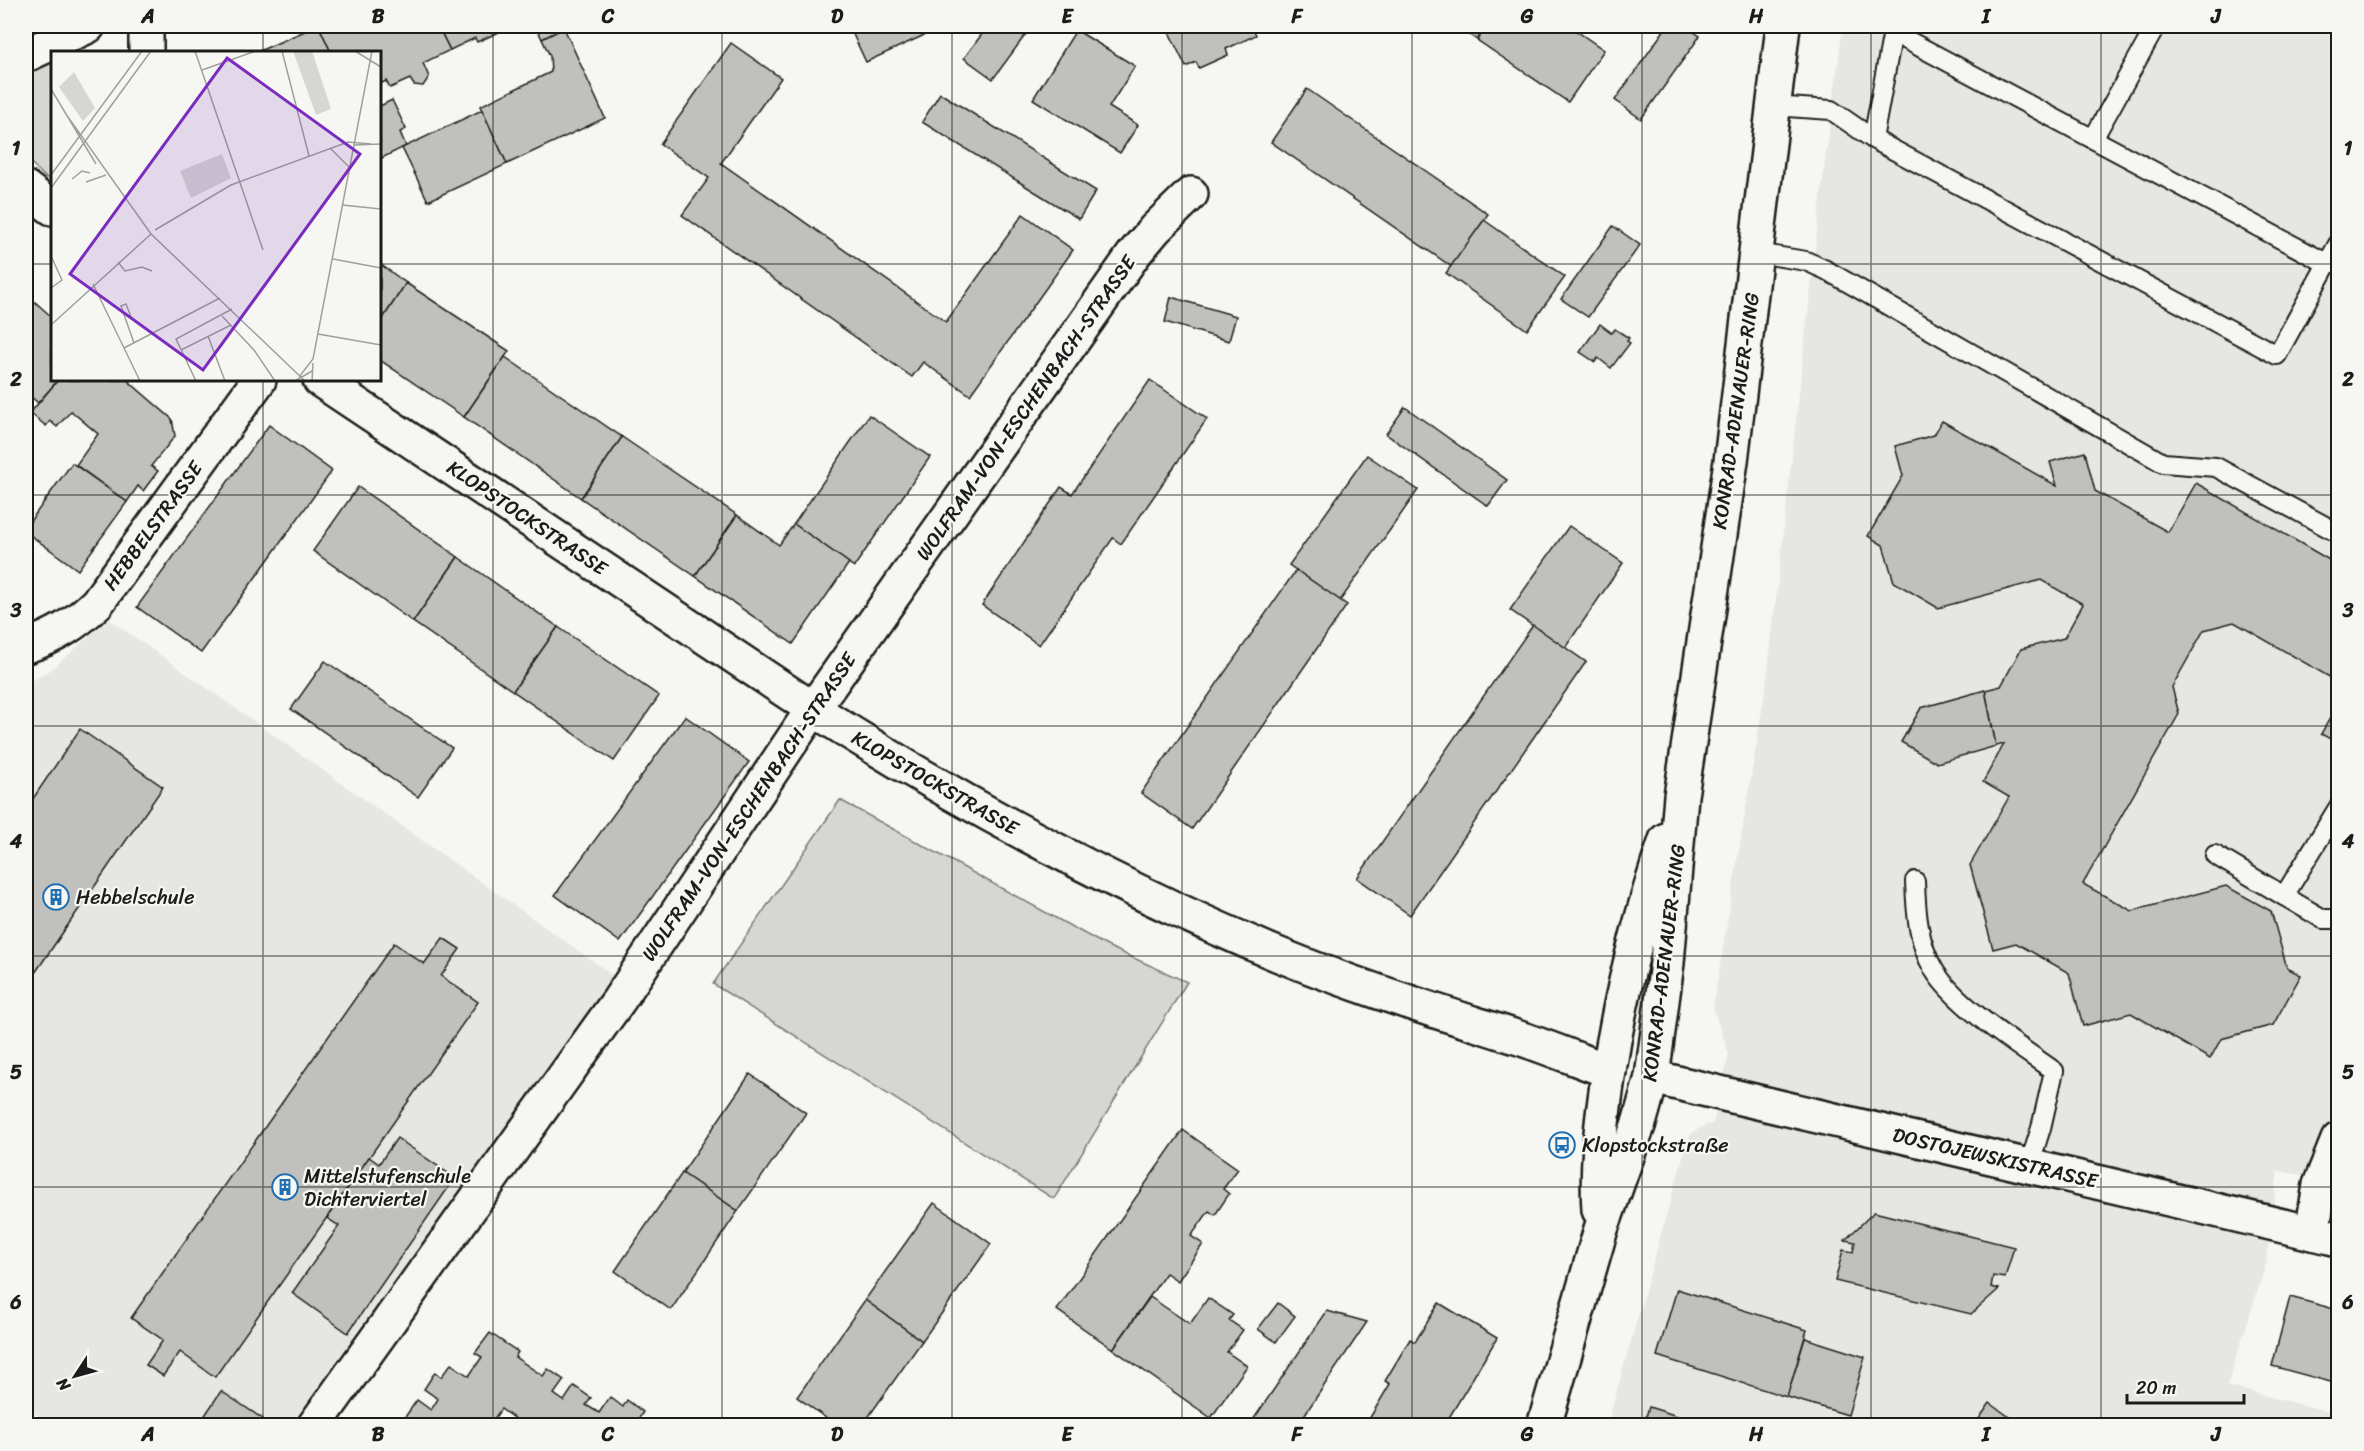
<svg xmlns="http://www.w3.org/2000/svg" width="2364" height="1451" viewBox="0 0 2364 1451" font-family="Sriracha,sans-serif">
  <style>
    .built { fill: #e6e6e2 }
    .green { fill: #d6d6d2; stroke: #797977; stroke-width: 1.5 }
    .building { fill: #c0c0bd; stroke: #1c1c1c; stroke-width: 1.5 }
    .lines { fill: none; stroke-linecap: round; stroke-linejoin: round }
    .lane-casing { stroke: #1c1c1c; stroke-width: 22 }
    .street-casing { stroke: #1c1c1c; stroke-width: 38 }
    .primary-casing { stroke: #1c1c1c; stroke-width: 38 }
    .lane { stroke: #f6f6f2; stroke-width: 18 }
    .street { stroke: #f6f6f2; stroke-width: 33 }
    .primary { stroke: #f6f6f2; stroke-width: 33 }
    .grid { fill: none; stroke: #1c1c1c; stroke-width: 1.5; stroke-opacity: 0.55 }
    .labels { text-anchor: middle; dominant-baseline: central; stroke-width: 4.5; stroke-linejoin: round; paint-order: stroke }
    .street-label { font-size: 20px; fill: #1c1c1c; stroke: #f6f6f2 }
    .poi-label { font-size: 20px; fill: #1c1c1c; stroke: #f6f6f2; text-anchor: start }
    .inset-road { fill: none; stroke: #9f9f9c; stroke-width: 1.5 }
    .view { fill: #7b2cbf; fill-opacity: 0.15; stroke: #7b2cbf; stroke-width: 3 }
    .inset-edge { fill: none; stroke: #1c1c1c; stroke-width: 3 }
    .neatline { fill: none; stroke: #1c1c1c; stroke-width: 2 }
    .grid-label { font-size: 20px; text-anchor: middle; font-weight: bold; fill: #1c1c1c }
  </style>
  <rect width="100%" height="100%" fill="#f6f6f2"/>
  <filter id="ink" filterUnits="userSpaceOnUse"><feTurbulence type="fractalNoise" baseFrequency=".0167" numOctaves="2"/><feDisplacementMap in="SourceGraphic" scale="12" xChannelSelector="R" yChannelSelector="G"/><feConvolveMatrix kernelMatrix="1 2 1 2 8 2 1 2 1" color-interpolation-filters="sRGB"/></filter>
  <g filter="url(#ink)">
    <!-- built -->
    <g class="built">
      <polygon points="1843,26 2338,26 2338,1181 2278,1171 2266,1264 2227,1386 2338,1414 2338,1425 1607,1426 1684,1153 1691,1134 1706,1125 1713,1124 1729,1054 1713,1008 1767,680 1824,170"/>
      <polygon points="109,619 614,976 290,1425 51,1425 26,1408 26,684 52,669"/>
    </g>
    <!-- green -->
    <g class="green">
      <polygon points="52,62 52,180 45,177 26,158 26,109 33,101 26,92 26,75"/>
      <polygon points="840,800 1107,946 1187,982 1054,1199 713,984"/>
    </g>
    <!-- building -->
    <g class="building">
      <polygon points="316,26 319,26 331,52 257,52"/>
      <polygon points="319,26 438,26 450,50 423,63 429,77 423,86 414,85 410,79 390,88 386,81 380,84 380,52 331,52"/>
      <polygon points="438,26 500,26 497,27 499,32 477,42 475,38 450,50"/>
      <polygon points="536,26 563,26 564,28 542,39"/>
      <polygon points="849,26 944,26 866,62"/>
      <polygon points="988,26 1032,26 993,79 964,58"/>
      <polygon points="1166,26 1252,26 1256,35 1226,49 1228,55 1199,68 1196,62 1186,67"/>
      <polygon points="1456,26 1487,26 1477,40"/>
      <polygon points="1487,26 1569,26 1604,50 1568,102 1477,40"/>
      <polygon points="1667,26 1685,26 1700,36 1641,119 1615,100"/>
      <polygon points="564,28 605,118 507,164 480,106 551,72 550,56 542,39"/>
      <polygon points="1076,30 1135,66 1109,107 1138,125 1120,153 1033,99"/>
      <polygon points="731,43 781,78 721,163 946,322 1023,214 1073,250 970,395 923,362 912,377 682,215 709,178 660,144"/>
      <polygon points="1307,89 1488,214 1452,267 1271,142"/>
      <polygon points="940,93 1096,191 1079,219 922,122"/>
      <polygon points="392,100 406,129 400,132 406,146 382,158 380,152 380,106"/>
      <polygon points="482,110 507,164 428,201 402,148"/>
      <polygon points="1484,220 1565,277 1527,330 1446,273"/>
      <polygon points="1613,226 1640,245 1588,317 1561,299"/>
      <polygon points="380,264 406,283 380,323"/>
      <polygon points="406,283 509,351 464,417 380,360 380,323"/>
      <polygon points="26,294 52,317 52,380 58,380 38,403 26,392"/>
      <polygon points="1171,297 1236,316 1229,341 1165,322"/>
      <polygon points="1600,324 1612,333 1615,329 1629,338 1627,341 1630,343 1611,368 1598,358 1595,362 1580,352"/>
      <polygon points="505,357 622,437 581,498 464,417"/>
      <polygon points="58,380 127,380 172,419 175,436 151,466 158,471 143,491 138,486 127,502 76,465 98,434 71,411 57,427 50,421 46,426 30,413"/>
      <polygon points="1150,380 1207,419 1121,544 1113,538 1039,645 982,605 1061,487 1072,494"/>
      <polygon points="1405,407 1507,480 1488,506 1386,434"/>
      <polygon points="869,415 930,457 854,567 794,524"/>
      <polygon points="1942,421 2057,486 2050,462 2085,452 2095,491 2168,532 2196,483 2338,565 2338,682 2234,622 2204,630 2172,687 2179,714 2083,884 2132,911 2226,886 2271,911 2287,968 2301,975 2273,1025 2221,1039 2210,1059 2131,1013 2083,1026 2069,973 2016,943 1993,949 1970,865 2009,797 1983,782 2004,744 1996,746 1985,690 2001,686 2021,649 2064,638 2083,604 2041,580 1938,608 1894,582 1883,545 1868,536 1903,476 1895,446 1934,435"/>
      <polygon points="269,425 332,471 201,653 137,607"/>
      <polygon points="622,437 737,515 695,576 581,498"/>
      <polygon points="1367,455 1418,490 1340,601 1289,565"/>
      <polygon points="72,463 127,502 78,570 26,532 26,527"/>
      <polygon points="358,487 458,557 413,622 313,551"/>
      <polygon points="737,515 779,545 794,524 849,563 793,644 695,576"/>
      <polygon points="1569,526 1623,563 1565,648 1510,610"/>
      <polygon points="458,557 558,627 513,691 413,622"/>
      <polygon points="1296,570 1347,605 1192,829 1141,793"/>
      <polygon points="1533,625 1586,662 1410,915 1357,878"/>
      <polygon points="558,627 659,696 614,761 513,691"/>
      <polygon points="325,661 452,748 418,797 291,709"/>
      <polygon points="1985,690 1996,746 1937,763 1901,742 1921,708"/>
      <polygon points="2338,704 2338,743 2321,734"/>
      <polygon points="685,716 749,762 620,942 555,895"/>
      <polygon points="80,729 163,787 26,986 26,809"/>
      <polygon points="443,938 460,949 441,976 478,1002 215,1377 180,1352 163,1376 146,1365 163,1340 131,1318 394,943 424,964"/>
      <polygon points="750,1074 806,1113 738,1211 682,1173"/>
      <polygon points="1183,1130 1238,1169 1223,1189 1229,1194 1215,1215 1209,1211 1191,1236 1203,1244 1178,1281 1166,1273 1113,1349 1057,1310"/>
      <polygon points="397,1138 455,1178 348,1333 292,1293 339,1226 327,1218 369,1157 379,1164"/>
      <polygon points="682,1173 738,1211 671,1310 615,1271"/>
      <polygon points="934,1203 991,1244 922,1341 865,1300"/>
      <polygon points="1874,1212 2014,1247 2005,1278 1993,1276 1991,1287 1999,1289 1971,1314 1835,1281 1843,1250 1853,1252 1855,1242 1845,1240"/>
      <polygon points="1677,1289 1807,1330 1787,1397 1657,1356"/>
      <polygon points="1150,1297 1190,1324 1208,1298 1233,1315 1229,1320 1243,1330 1227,1352 1247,1366 1211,1418 1113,1349"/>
      <polygon points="2290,1297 2338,1310 2338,1384 2272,1366"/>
      <polygon points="865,1300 922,1341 862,1426 837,1426 797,1397"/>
      <polygon points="1278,1303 1295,1316 1276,1342 1258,1329"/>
      <polygon points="1439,1303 1497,1338 1444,1426 1365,1426 1390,1384 1385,1381 1410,1339 1415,1342"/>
      <polygon points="1327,1311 1367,1322 1297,1426 1249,1426"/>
      <polygon points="490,1333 518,1352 515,1357 543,1376 548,1369 564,1380 554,1394 564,1401 574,1386 591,1398 586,1405 599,1413 610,1397 623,1407 627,1400 643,1412 634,1426 525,1426 501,1409 489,1426 409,1426 412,1421 405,1417 417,1400 431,1410 438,1399 424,1389 435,1372 441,1377 451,1364 469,1376 482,1357 475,1353"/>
      <polygon points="1805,1338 1865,1357 1848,1415 1787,1397"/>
      <polygon points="221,1391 263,1419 259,1426 198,1426"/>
      <polygon points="1990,1403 2022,1426 1974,1426"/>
      <polygon points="1649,1407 1709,1426 1643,1426"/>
    </g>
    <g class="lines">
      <!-- lane casing -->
      <g class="lane-casing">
        <g id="lane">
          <polyline points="1892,32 2328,264"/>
          <polyline points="1773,106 1831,110 1873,139 2277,355 2338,244"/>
          <polyline points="1873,139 1894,26"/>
          <polyline points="2093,139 2156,26"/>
          <polyline points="1757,253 1806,261 1826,270 2163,463 2216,467 2338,533"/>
          <polyline points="2338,808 2284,896 2323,919 2338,919"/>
          <polyline points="2215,855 2284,896"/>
          <path d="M1915,881C1916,912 1918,943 1934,970C1955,1005 2020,1047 2054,1071L2041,1128L2029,1166"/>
        </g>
      </g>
      <!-- street casing -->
      <g class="street-casing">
        <g id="street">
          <polyline points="146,26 146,52"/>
          <polyline points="26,55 88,26"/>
          <polyline points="26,188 52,208"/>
          <path d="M320,380L813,709C963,805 1112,885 1277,954C1355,986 1436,1011 1516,1037C1547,1047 1578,1060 1609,1071"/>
          <path d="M26,646C55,637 75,624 97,603L259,380"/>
          <polyline points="1652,1077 2338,1239"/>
          <polyline points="2312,1233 2320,1185 2338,1140"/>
          <polyline points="314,1426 619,1000 813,709 1134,254 1155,229 1191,194"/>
        </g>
      </g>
      <!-- primary casing -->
      <g class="primary-casing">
        <g id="primary">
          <path d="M1599,1210C1596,1165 1602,1120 1608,1077C1620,996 1640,917 1666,840"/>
          <polyline points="1544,1426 1601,1229 1640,1120 1652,1077 1667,963 1681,796 1731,461 1783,26"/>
        </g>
      </g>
      <!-- lane -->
      <use href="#lane" class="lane"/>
      <!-- street -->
      <use href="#street" class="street"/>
      <!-- primary -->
      <use href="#primary" class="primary"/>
    </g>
  </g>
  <!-- grid -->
  <path class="grid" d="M263,26V52M493,26V1426M722,26V1426M952,26V1426M1182,26V1426M1412,26V1426M1642,26V1426M1871,26V1426M2101,26V1426M26,264H52M380,264H2338M263,380V1426M26,495H2338M26,726H2338M26,956H2338M26,1187H2338"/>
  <!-- icons -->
  <defs>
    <g id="building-ring" transform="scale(1.35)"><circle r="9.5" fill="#f6f6f2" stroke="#1f6fb2" stroke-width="1.5"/><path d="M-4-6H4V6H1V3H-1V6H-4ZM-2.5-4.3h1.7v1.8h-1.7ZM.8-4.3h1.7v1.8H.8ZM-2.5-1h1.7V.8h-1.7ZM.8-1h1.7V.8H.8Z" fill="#1f6fb2"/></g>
    <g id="bus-ring" transform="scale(1.35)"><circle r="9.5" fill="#f6f6f2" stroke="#1f6fb2" stroke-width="1.5"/><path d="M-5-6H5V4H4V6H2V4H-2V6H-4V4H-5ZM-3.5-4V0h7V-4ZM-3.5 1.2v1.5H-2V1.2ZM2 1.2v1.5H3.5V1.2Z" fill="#1f6fb2"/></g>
  </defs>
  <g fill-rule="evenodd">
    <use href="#building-ring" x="56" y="897"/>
    <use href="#bus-ring" x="1562" y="1145"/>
    <use href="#building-ring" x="285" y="1187"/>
  </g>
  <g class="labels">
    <!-- street labels -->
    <g class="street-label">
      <text transform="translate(1026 408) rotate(-55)">WOLFRAM-VON-ESCHENBACH-STRASSE</text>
      <text transform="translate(1736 411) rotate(-82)">KONRAD-ADENAUER-RING</text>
      <text transform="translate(527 518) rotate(34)">KLOPSTOCKSTRASSE</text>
      <text transform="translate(153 526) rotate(-54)">HEBBELSTRASSE</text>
      <text transform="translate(935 783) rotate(30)">KLOPSTOCKSTRASSE</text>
      <text transform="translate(749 807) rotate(-56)">WOLFRAM-VON-ESCHENBACH-STRASSE</text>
      <text transform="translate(1664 963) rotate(-83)">KONRAD-ADENAUER-RING</text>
      <text transform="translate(1995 1158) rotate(13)">DOSTOJEWSKISTRASSE</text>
    </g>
    <!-- poi labels -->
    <g class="poi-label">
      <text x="76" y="897">Hebbelschule</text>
      <text x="1582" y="1145">Klopstockstraße</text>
      <text x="304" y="1176">Mittelstufenschule<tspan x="304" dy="23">Dichterviertel</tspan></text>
    </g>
  </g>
  <!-- overview -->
  <g transform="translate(51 51)">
    <rect width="330" height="330" fill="#f6f6f2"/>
    <path d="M242,0H261L280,58L265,64ZM23,21L44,57L32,70L8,36ZM171,103L180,127L140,147L129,120Z" fill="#d6d6d2"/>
    <path class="inset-road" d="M144,0L212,199M231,0L258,105M304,0L330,16M151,19L205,0M0,38L45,113M17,66L100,183L254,330M303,94L330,93M279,97L299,117M0,124L91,0M21,128L31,120L39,122M35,131L55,124M0,137L100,0M291,154L330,158M104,179L180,134L297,91L320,93M0,205L11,229L0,237M282,208L330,217M67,211L74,220L91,216L101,220M42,233L89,330M171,265L203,299L224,330M80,266L75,253L70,255L83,292M0,274L100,183M267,283L330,294M157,285L174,330M73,297L169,247M130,299L180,274M248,326L262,308L321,0M145,330L125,288L181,258M244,330L261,320M261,330L262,312"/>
    <path class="view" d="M176,7L309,103L152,319L19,223Z"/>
    <rect width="330" height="330" class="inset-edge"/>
  </g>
  <!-- margin -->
  <rect width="2364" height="1451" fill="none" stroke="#f6f6f2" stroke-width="66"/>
  <!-- north arrow -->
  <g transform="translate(75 1376) rotate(234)" stroke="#f6f6f2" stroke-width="4.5" paint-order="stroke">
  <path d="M0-4.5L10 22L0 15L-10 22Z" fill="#1c1c1c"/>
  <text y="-9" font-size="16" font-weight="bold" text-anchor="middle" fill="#1c1c1c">N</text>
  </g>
  <!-- scale -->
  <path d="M2127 1394v9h117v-9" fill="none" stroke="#1c1c1c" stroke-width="3"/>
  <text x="2136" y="1394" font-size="18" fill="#1c1c1c" stroke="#f6f6f2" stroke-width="4.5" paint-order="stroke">20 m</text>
  <rect x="33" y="33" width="2298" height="1385" class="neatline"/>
  <g class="grid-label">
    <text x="148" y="23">A</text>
    <text x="378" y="23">B</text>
    <text x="608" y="23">C</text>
    <text x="837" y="23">D</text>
    <text x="1067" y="23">E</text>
    <text x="1297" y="23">F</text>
    <text x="1527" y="23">G</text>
    <text x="1756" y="23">H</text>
    <text x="1986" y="23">I</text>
    <text x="2216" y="23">J</text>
    <text x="16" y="155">1</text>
    <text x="2348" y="155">1</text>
    <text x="16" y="386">2</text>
    <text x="2348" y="386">2</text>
    <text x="16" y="617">3</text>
    <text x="2348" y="617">3</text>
    <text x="16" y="848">4</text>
    <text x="2348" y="848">4</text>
    <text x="16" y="1079">5</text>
    <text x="2348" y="1079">5</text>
    <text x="16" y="1309">6</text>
    <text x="2348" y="1309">6</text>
    <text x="148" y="1441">A</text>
    <text x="378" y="1441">B</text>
    <text x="608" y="1441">C</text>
    <text x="837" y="1441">D</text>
    <text x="1067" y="1441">E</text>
    <text x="1297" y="1441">F</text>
    <text x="1527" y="1441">G</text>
    <text x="1756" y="1441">H</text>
    <text x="1986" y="1441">I</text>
    <text x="2216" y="1441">J</text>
  </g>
</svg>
